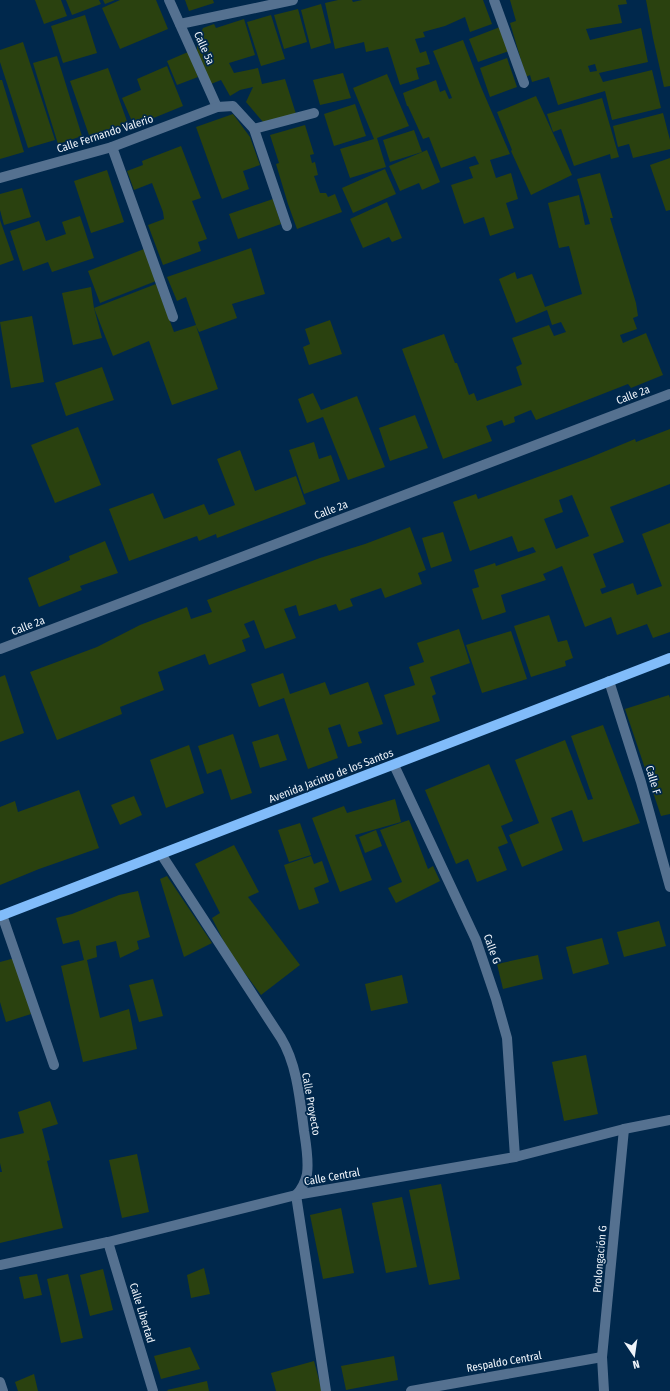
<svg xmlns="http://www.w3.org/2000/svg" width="670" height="1391" viewBox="0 0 670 1391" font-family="'Fira Sans Condensed',sans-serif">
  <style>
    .building { fill: #2a410f; fill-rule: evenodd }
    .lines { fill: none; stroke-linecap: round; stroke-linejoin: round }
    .minor { stroke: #557190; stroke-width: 10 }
    .major { stroke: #81bcfa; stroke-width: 10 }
    .labels { text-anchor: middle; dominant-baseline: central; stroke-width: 3.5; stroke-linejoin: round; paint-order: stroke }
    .street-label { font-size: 11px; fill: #eff4fa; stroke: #00284c }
  </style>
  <rect width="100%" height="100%" fill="#00284c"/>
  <!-- building -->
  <g class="building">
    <polygon points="35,0 61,0 67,16 44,24"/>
    <polygon points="66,0 99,0 101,4 72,15"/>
    <polygon points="103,0 115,0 105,4"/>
    <polygon points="120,0 156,0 168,29 120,49 102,8"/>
    <polygon points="185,0 213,0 214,3 189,11"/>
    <polygon points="338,0 352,0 353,2 362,0 483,0 492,24 470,32 465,17 445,26 423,32 425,37 415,39 420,53 426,51 430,64 416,68 419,79 400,85 388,47 366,52 364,42 335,49 325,3"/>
    <path d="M510,0H626L627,4L618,5L622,23L586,29L590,40L641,28L648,62L599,73L603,82L652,70L661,108L612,120L605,91L558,105L549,77L532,82L530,75L526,77L510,23L516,21ZM595,64L597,71L590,72L588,66Z"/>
    <polygon points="646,0 670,0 670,86 664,87 653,38"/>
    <polygon points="321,4 331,43 311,49 301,10"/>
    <polygon points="298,9 307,42 284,49 274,15"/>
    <polygon points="85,15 97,53 63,63 51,26"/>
    <polygon points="271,15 285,59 261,66 247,22"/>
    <polygon points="244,19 255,55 229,63 234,73 258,68 262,84 285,79 296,114 263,122 246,102 253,87 240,90 230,96 221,80 211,84 197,56 197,41 203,28 214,24 216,28"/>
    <polygon points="500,27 509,51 478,62 469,39"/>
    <polygon points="463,40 481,87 510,154 490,160 496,178 511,173 518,199 506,203 514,228 490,236 484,217 464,224 451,185 473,178 469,167 479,164 475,156 441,168 429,137 423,139 408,106 407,106 403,93 436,80 440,92 445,90 449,99 452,98 433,51"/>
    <polygon points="23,42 55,140 28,148 0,62 0,50"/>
    <polygon points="188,52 198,77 177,85 167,61"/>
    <polygon points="57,56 82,136 58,144 33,63"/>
    <polygon points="507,58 517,87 490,97 480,68"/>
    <polygon points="167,66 183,106 134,126 122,98 141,90 137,79"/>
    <polygon points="108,68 128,124 90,138 70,81"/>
    <polygon points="343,73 351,98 320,105 313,80"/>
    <polygon points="387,74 409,126 377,138 386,167 350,178 340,149 374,139 353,88"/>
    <polygon points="0,80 2,80 24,152 0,159"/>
    <polygon points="536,96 572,175 531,195 511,151 512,150 497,112"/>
    <polygon points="602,98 619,157 611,159 610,154 574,166 561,129 553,132 547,114"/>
    <polygon points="355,104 366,136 334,146 324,114"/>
    <polygon points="663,113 670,140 670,149 633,158 629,144 618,147 613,126"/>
    <polygon points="233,114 250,137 260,165 243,171 249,189 222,199 196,127"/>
    <polygon points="305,125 314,154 310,155 312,163 315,162 318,175 314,176 320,193 326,193 328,197 335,194 342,212 297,229 288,204 276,164 279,163 270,135"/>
    <polygon points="414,130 422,152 390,162 383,140"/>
    <polygon points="181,146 201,198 192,201 207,239 198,242 201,251 163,265 148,225 164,219 163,212 152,183 134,190 127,171 143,165 142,161"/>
    <polygon points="427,150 440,182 422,190 419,183 400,191 389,166"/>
    <polygon points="670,158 670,210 666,211 650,165"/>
    <polygon points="385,169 396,194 353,213 342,188"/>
    <polygon points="107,170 124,222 91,233 74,181"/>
    <polygon points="600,173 613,218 610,218 636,303 638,316 633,318 637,329 620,335 623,343 646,333 663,375 631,388 628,384 536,420 531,410 514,417 515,422 504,426 502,420 486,426 492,441 443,459 402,349 444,334 455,363 457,363 469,395 474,393 477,401 522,385 516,367 522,364 512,338 549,325 554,336 566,332 561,322 552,325 547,310 516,323 499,279 515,272 517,279 532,274 545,307 582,294 569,246 559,248 548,203 579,195 585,225 590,224 577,179"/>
    <polygon points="22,188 31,217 4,225 0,210 0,194"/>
    <polygon points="273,199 281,224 238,239 229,214"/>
    <polygon points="387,202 402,238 392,242 389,237 363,248 350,219"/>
    <polygon points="80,216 94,258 52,272 48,262 23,271 10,231 39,221 46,241 66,234 62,222"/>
    <polygon points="0,220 14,260 0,265"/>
    <polygon points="251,248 265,294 232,304 237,318 199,332 196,326 218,389 172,405 149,341 113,356 94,308 156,284 174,332 196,325 186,297 177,301 167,277"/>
    <polygon points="144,249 156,281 100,303 88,271"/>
    <polygon points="91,287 94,308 102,338 73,345 62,293"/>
    <polygon points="32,316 44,382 11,388 0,322"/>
    <polygon points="330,320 342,354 309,365 303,347 310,344 305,329"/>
    <polygon points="102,367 114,400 66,416 55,383"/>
    <polygon points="313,393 321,410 357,396 385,467 348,480 323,417 307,423 298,399"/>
    <polygon points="415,415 428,448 390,461 379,428"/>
    <polygon points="78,427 101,485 55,503 31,445"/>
    <path d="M670,429V484L610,507L624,542L593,554L606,587L600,589L602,594L633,583L637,595L662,586L642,534L670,523V632L653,638L647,624L617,635L611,617L585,627L562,566L543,574L546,580L501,595L506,612L482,620L472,589L479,587L474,570L495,563L496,566L536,552L533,547L518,552L512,536L470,551L453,502L476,494L478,499L589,458L635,439L636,442ZM572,495L589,536L556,549L544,519L563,512L559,500Z"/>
    <polygon points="314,442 319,459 331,455 340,481 304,494 289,450"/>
    <polygon points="240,450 255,491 296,476 306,504 217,538 216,534 199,541 197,536 129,561 109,509 153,493 164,519 204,504 209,515 235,505 217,459"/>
    <polygon points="410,527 426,570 418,573 422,584 385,598 381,588 350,599 353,606 339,611 336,604 299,616 296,605 284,609 296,638 265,649 254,620 244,624 250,637 242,640 246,651 209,665 205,654 158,672 164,690 120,707 122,714 57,740 30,672 97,647 140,625 187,607 191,619 212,612 207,600 320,558 365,544"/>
    <polygon points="443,532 452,561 431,568 422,538"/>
    <polygon points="105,541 118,573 80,586 82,590 39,607 28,578 70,560 69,556"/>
    <polygon points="549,615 558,642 567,640 573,658 565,661 566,666 531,677 514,626"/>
    <polygon points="459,629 470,663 430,677 436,694 432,696 440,721 397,735 384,695 415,685 409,667 424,662 417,643"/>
    <polygon points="511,631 527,679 482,693 466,645"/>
    <polygon points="283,673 290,694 325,682 330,695 368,682 383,724 358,732 362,743 348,747 340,724 328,728 338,758 308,769 284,698 259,707 251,684"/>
    <polygon points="5,675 24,733 0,742 0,677"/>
    <polygon points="669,695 670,698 670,814 661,816 625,709"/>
    <polygon points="603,725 640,823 583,842 572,810 551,818 563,850 522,867 509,835 539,823 515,760 565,740 588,800 593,799 571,736"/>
    <polygon points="233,734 252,793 231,800 221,769 207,774 198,746"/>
    <polygon points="278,734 287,760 260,768 252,742"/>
    <polygon points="189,745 204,793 166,808 150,760"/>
    <polygon points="489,764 513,821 501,826 508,843 498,847 507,870 477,882 468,859 456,864 425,790"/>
    <polygon points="79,790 99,848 39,869 0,885 0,807 15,801 18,812"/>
    <polygon points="134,796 142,815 120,825 111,805"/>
    <polygon points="395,799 401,822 355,835 372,880 340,892 312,818 344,806 347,813"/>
    <polygon points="409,820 428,869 433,866 440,881 396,903 388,888 402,882 380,830"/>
    <polygon points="300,823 311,855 289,862 278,830"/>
    <polygon points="376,830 382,846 365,853 359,837"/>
    <polygon points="234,845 259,892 248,897 300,965 261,995 229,952 212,918 220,913 195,864"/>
    <polygon points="311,856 314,864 322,861 329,882 314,888 319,903 299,910 284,865"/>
    <polygon points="167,876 212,943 184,957 160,879"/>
    <polygon points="138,891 150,937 137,941 139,949 120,958 116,941 96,946 97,957 87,960 100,1018 129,1009 137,1049 83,1062 61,966 84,960 79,940 63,944 56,918 72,914 119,895"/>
    <polygon points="659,921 666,946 624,957 617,932"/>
    <polygon points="602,938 609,964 573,974 566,947"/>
    <polygon points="538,955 543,979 503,989 497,964"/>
    <polygon points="15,958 31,1014 6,1022 0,1002 0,962"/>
    <polygon points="402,975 408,1003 371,1011 365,984"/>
    <polygon points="153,979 163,1016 139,1022 129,985"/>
    <polygon points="586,1055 598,1114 564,1121 552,1062"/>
    <polygon points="50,1101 58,1124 42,1129 50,1160 47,1161 63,1228 0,1243 0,1172 2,1172 0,1163 0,1139 24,1133 18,1112"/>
    <polygon points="137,1154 149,1212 122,1218 109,1160"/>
    <polygon points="441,1184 460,1279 429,1285 409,1190"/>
    <polygon points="402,1197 417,1267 386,1273 372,1203"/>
    <polygon points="341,1208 354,1273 323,1279 310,1215"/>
    <polygon points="204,1268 210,1294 191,1298 187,1275"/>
    <polygon points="103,1269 113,1310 90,1316 80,1275"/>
    <polygon points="37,1274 42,1295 24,1299 19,1277"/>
    <polygon points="68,1274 83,1338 61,1343 47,1279"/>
    <polygon points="190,1347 200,1369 161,1379 154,1356"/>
    <polygon points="394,1356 398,1380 346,1390 341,1366"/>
    <polygon points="314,1361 322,1391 276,1391 271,1373"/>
    <polygon points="34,1374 38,1391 18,1391 15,1382"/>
    <polygon points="207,1381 209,1391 168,1391 167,1390"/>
  </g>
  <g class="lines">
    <!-- minor -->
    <g class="minor">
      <polyline points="169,0 217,107"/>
      <polyline points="494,0 524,83"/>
      <polyline points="180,24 293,0"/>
      <polyline points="254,129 314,113"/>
      <polyline points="112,147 173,317"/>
      <polyline points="0,178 112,147 217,107 233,106 254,129 287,226"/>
      <polyline points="0,649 670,394"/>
      <polyline points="609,681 641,782 670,887"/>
      <polyline points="394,765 476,940 496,999 507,1038 515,1157"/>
      <path d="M161,854L281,1038C297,1064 300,1100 304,1131C306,1144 309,1160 307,1174C305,1183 302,1189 296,1195L326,1391"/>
      <polyline points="2,915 54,1065"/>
      <polyline points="108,1242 153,1391"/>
      <polyline points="0,1265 108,1242 296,1195 515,1157 624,1129 670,1120"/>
      <polyline points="0,1382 3,1391"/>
      <polyline points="411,1391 602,1357"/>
      <polyline points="604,1391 602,1357 624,1129"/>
    </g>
    <!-- major -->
    <polyline class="major" points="0,916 670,658"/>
  </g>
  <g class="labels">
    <!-- street labels -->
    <g class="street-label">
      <text transform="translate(204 48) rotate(66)">Calle 5a</text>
      <text transform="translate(105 134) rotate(-18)">Calle Fernando Valerio</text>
      <text transform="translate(633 395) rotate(-21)">Calle 2a</text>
      <text transform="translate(331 510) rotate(-21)">Calle 2a</text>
      <text transform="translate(28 626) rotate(-21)">Calle 2a</text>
      <text transform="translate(331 776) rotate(-21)">Avenida Jacinto de los Santos</text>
      <text transform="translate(653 780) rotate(74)">Calle F</text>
      <text transform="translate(492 949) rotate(70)">Calle G</text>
      <text transform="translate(311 1104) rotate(80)">Calle Proyecto</text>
      <text transform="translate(332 1177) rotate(-10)">Calle Central</text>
      <text transform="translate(600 1259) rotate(-85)">Prolongación G</text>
      <text transform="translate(142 1313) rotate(73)">Calle Libertad</text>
      <text transform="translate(504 1362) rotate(-10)">Respaldo Central</text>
    </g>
  </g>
  <!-- north arrow -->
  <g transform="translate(634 1355) rotate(167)" stroke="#00284c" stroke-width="3" paint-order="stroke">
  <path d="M0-3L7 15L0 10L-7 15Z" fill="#eff4fa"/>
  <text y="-6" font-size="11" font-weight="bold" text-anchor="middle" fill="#eff4fa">N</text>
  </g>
</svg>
